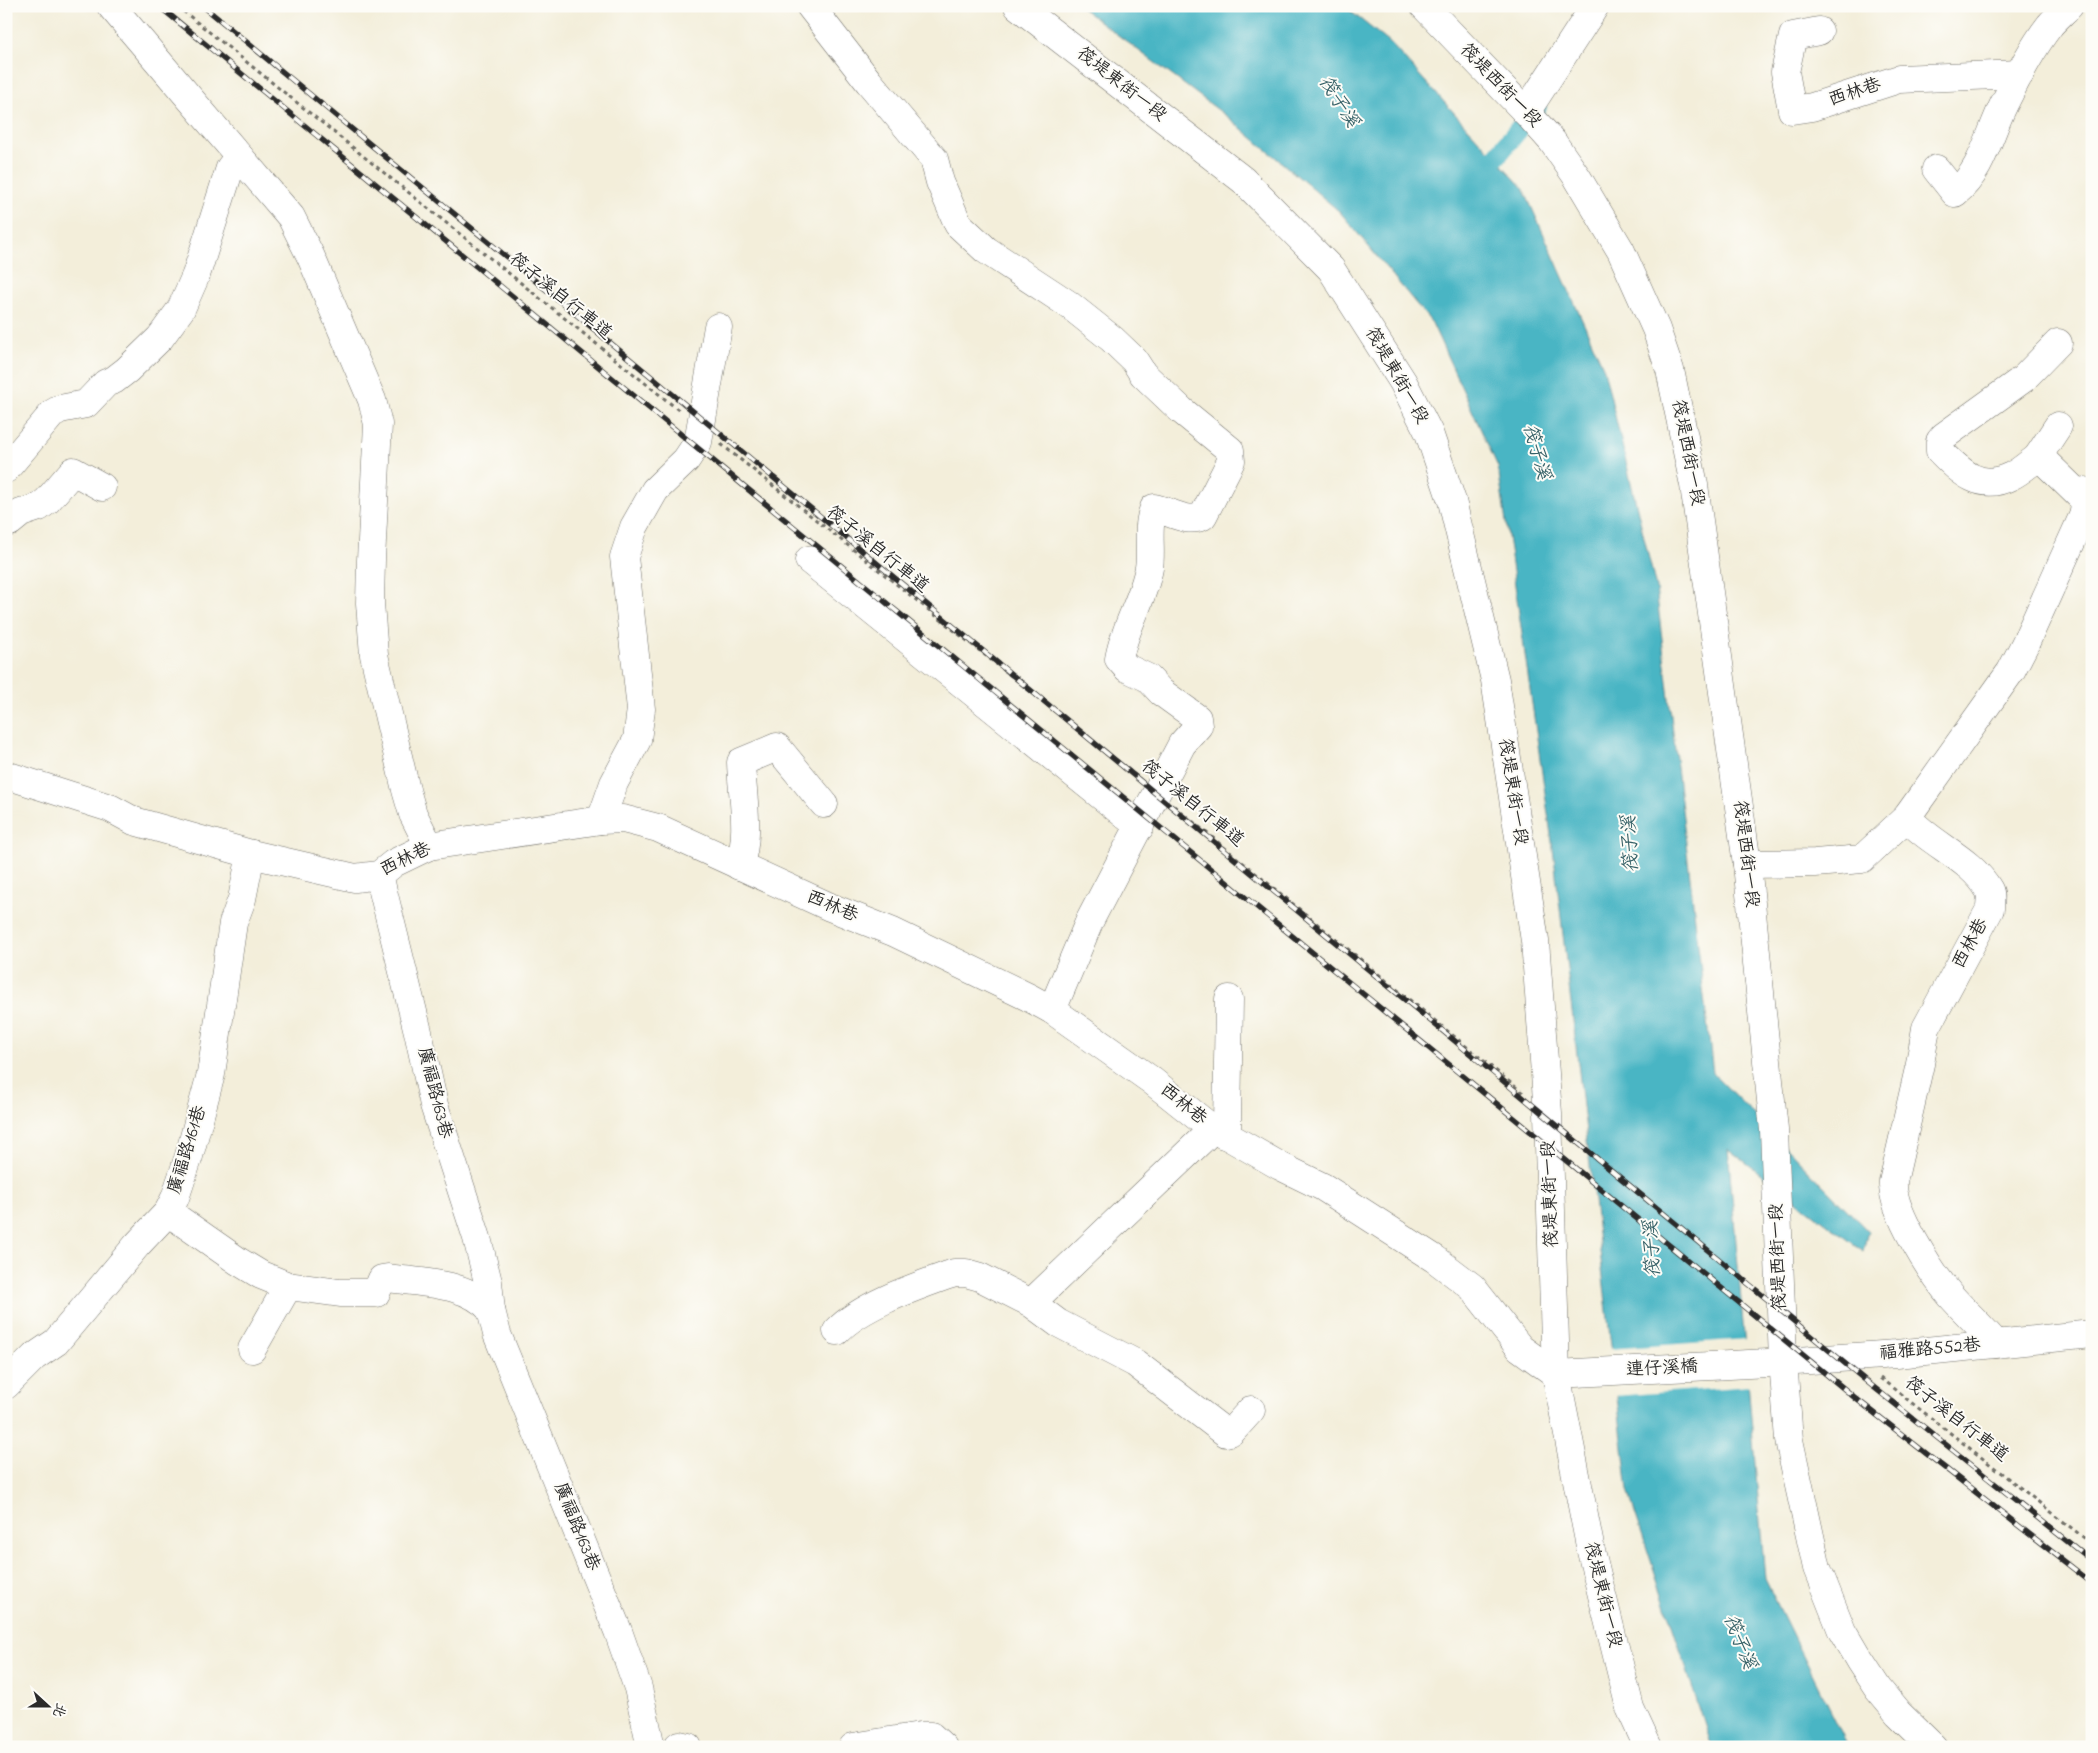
<svg xmlns="http://www.w3.org/2000/svg" width="2098" height="1753" viewBox="0 0 2098 1753" font-family="'Indie Flower','LXGW WenKai TC',sans-serif">
  <style>
    .water { fill: #48b5c4; stroke: #3a7078 }
    .pier { fill: #f3eeda }
    .lines { fill: none; stroke-linecap: round; stroke-linejoin: round }
    .canal { stroke: #48b5c4; stroke-width: 20 }
    .minor-casing { stroke: #716f68; stroke-width: 29 }
    .path { stroke: #716f68; stroke-width: 3; stroke-dasharray: 4 4; stroke-linecap: butt }
    .minor { stroke: #fff; stroke-width: 28 }
    .rail-casing { stroke: #2b2b2b; stroke-width: 5.5 }
    .rail { stroke: #fdfcf7; stroke-width: 4; stroke-dasharray: 11; stroke-linecap: butt }
    .labels { text-anchor: middle; dominant-baseline: central; stroke-width: 4; stroke-linejoin: round; paint-order: stroke }
    .street-label { font-size: 18px; fill: #2b2b2b; stroke: #fdfcf7 }
    .water-label { font-size: 19px; font-style: italic; fill: #376268; stroke: #fdfcf7 }
  </style>
  <rect width="100%" height="100%" fill="#fdfcf7"/>
  <filter id="ink" filterUnits="userSpaceOnUse"><feTurbulence type="fractalNoise" baseFrequency=".02" numOctaves="2"/><feDisplacementMap in="SourceGraphic" scale="10" xChannelSelector="R" yChannelSelector="G"/><feConvolveMatrix kernelMatrix="1 2 1 2 8 2 1 2 1" color-interpolation-filters="sRGB"/></filter>
  <filter id="wash" filterUnits="userSpaceOnUse"><feTurbulence type="fractalNoise" baseFrequency=".0096" numOctaves="4" result="noise"/><feDisplacementMap in="SourceGraphic" scale="20" xChannelSelector="R" yChannelSelector="G"/><feGaussianBlur stdDeviation="1.12" result="paint"/><feColorMatrix in="noise" values="0 0 0 0 0 0 0 0 0 0 0 0 0 0 0 0 0 1.4 0 .05"/><feComposite in="paint" operator="in"/></filter>
  <g filter="url(#wash)">
    <rect width="100%" height="100%" fill="#f3eeda"/>
    <!-- water -->
    <polygon class="water" points="1079,6 1344,6 1390,43 1523,188 1604,369 1656,588 1713,1073 1868,1231 1863,1251 1728,1149 1765,1579 1848,1747 1712,1747 1628,1491 1553,849 1498,467 1432,323 1340,212 1229,118"/>
    <!-- pier -->
    <polygon class="pier" points="1747,1339 1751,1386 1614,1396 1609,1349"/>
    <g class="lines">
      <!-- canal -->
      <polyline class="canal" points="1478,179 1537,107"/>
    </g>
  </g>
  <g filter="url(#ink)">
    <g class="lines">
      <!-- minor casing -->
      <g class="minor-casing">
        <g id="minor">
          <polyline points="111,6 291,217 311,257 372,400 378,424 371,560 370,603 374,655 406,790 413,814 429,846"/>
          <path d="M810,6L869,82L934,159L940,182L958,224L986,250L1068,304L1112,339L1134,360L1143,374L1181,410L1230,450L1231,461L1203,516C1187,524 1170,511 1154,508C1146,528 1152,548 1149,568C1143,600 1124,628 1119,659L1127,668L1148,678L1161,692L1197,718L1198,726L1182,744L1090,920L1052,1010"/>
          <polyline points="1018,6 1243,180 1331,269 1403,382 1429,433 1452,501 1495,680 1535,941 1548,1113 1556,1374 1591,1551 1630,1708 1648,1747"/>
          <polyline points="1424,6 1526,112 1552,141 1577,177 1621,251 1656,329 1670,370 1694,485 1747,864 1774,1130 1783,1360 1789,1440 1817,1568 1842,1631 1859,1660 1878,1689 1898,1713 1933,1747"/>
          <polyline points="1819,31 1793,36 1785,72 1792,110 1812,107 1899,79 2020,74"/>
          <polyline points="1526,112 1595,6"/>
          <path d="M1936,169L1955,193C1982,172 1989,134 2004,104C2017,78 2032,48 2050,25C2056,18 2063,12 2069,6"/>
          <path d="M2058,343L2023,379L1944,436L1940,441V451C1961,472 1980,492 2011,476C2020,472 2028,464 2037,458L2046,463L2082,498"/>
          <polyline points="2037,458 2058,426"/>
          <polyline points="6,469 53,413 60,409 86,404 106,383 114,380 127,370 160,338 181,309 196,275 230,168 239,156"/>
          <polyline points="6,522 10,522 21,513 39,507 47,501 73,471 102,487"/>
          <polyline points="809,560 1140,827"/>
          <polyline points="6,775 110,808 134,821 251,854 355,878 379,875 394,863 429,846 601,820 623,819 658,828 830,907 893,932 1028,997 1052,1010 1151,1080 1205,1123 1280,1166 1323,1187 1435,1259 1472,1287 1520,1348 1556,1374"/>
          <polyline points="601,820 614,783 637,740 641,709 624,557 634,527 655,490 686,460 698,442 718,327"/>
          <polyline points="1747,864 1815,863 1862,859 1907,817"/>
          <path d="M739,866C751,834 742,796 741,762L777,747L824,804"/>
          <polyline points="379,875 418,1032 434,1105 477,1238 488,1282 491,1310 497,1334 618,1631 638,1688 651,1747"/>
          <polyline points="1224,1135 1227,1126 1229,999"/>
          <polyline points="168,1212 238,1261 261,1275 288,1286"/>
          <polyline points="1031,1303 1213,1129"/>
          <path d="M837,1331C863,1304 918,1286 954,1273H966L980,1277L1031,1303L1058,1323L1135,1363L1226,1433L1232,1431L1251,1410"/>
          <path d="M1996,1344C1982,1327 1966,1313 1951,1296C1932,1274 1891,1210 1893,1182L1920,1064L1926,1028L1990,909C1990,903 1992,895 1989,890C1970,857 1930,845 1907,817L2011,671L2025,644L2083,516L2085,507L2082,498L2085,491L2092,493"/>
          <path d="M252,1349L288,1286L340,1293H376L382,1279L388,1278C421,1283 468,1282 491,1310"/>
          <polyline points="1556,1374 1768,1363 1896,1354 2092,1334"/>
          <polyline points="6,1385 34,1357 56,1342 137,1245 168,1212 175,1198 189,1156 211,1074 233,923 242,899 251,854"/>
          <polyline points="677,1747 679,1745 688,1747"/>
          <polyline points="853,1747 920,1736 931,1736 943,1747"/>
        </g>
      </g>
      <!-- path -->
      <g class="path">
        <polyline points="177,6 681,412"/>
        <polyline points="721,444 1140,779"/>
        <polyline points="1174,806 1523,1093"/>
        <polyline points="1880,1378 2092,1544"/>
      </g>
      <!-- minor -->
      <use href="#minor" class="minor"/>
      <!-- rail casing -->
      <g class="rail-casing">
        <g id="rail">
          <polyline points="159,6 1859,1401 2092,1583"/>
          <polyline points="203,6 1871,1385 2092,1561"/>
        </g>
      </g>
      <!-- rail -->
      <use href="#rail" class="rail"/>
    </g>
  </g>
  <g class="labels">
    <!-- street labels -->
    <g class="street-label">
      <text transform="translate(1121 85) rotate(38)">筏堤東街一段</text>
      <text transform="translate(1500 86) rotate(46)">筏堤西街一段</text>
      <text transform="translate(1855 93) rotate(-18)">西林巷</text>
      <text transform="translate(560 297) rotate(39)">筏子溪自行車道</text>
      <text transform="translate(1396 376) rotate(60)">筏堤東街一段</text>
      <text transform="translate(1687 453) rotate(79)">筏堤西街一段</text>
      <text transform="translate(877 550) rotate(39)">筏子溪自行車道</text>
      <text transform="translate(1512 792) rotate(81)">筏堤東街一段</text>
      <text transform="translate(1192 804) rotate(39)">筏子溪自行車道</text>
      <text transform="translate(1745 854) rotate(83)">筏堤西街一段</text>
      <text transform="translate(406 860) rotate(-26)">西林巷</text>
      <text transform="translate(832 907) rotate(23)">西林巷</text>
      <text transform="translate(1971 944) rotate(-61)">西林巷</text>
      <text transform="translate(434 1093) rotate(76)">廣福路163巷</text>
      <text transform="translate(1183 1105) rotate(39)">西林巷</text>
      <text transform="translate(188 1150) rotate(-73)">廣福路161巷</text>
      <text transform="translate(1551 1194) rotate(-92)">筏堤東街一段</text>
      <text transform="translate(1779 1257) rotate(-92)">筏堤西街一段</text>
      <text transform="translate(1930 1350) rotate(-5)">福雅路552巷</text>
      <text transform="translate(1662 1369) rotate(-3)">連仔溪橋</text>
      <text transform="translate(1956 1420) rotate(38)">筏子溪自行車道</text>
      <text transform="translate(576 1527) rotate(68)">廣福路163巷</text>
      <text transform="translate(1602 1595) rotate(76)">筏堤東街一段</text>
    </g>
    <!-- water labels -->
    <g class="water-label">
      <text transform="translate(1338 102) rotate(57)">筏子溪</text>
      <text transform="translate(1536 452) rotate(74)">筏子溪</text>
      <text transform="translate(1631 844) rotate(-93)">筏子溪</text>
      <text transform="translate(1653 1249) rotate(-93)">筏子溪</text>
      <text transform="translate(1739 1642) rotate(68)">筏子溪</text>
    </g>
  </g>
  <!-- margin -->
  <rect width="2098" height="1753" fill="none" stroke="#fdfcf7" stroke-width="25"/>
  <!-- north arrow -->
  <g transform="translate(48 1706) rotate(111)" stroke="#fdfcf7" stroke-width="4" paint-order="stroke">
  <path d="M0-4L9 19L0 12L-9 19Z" fill="#2b2b2b"/>
  <text y="-8" font-size="14" font-weight="bold" text-anchor="middle" fill="#2b2b2b">北</text>
  </g>
</svg>
